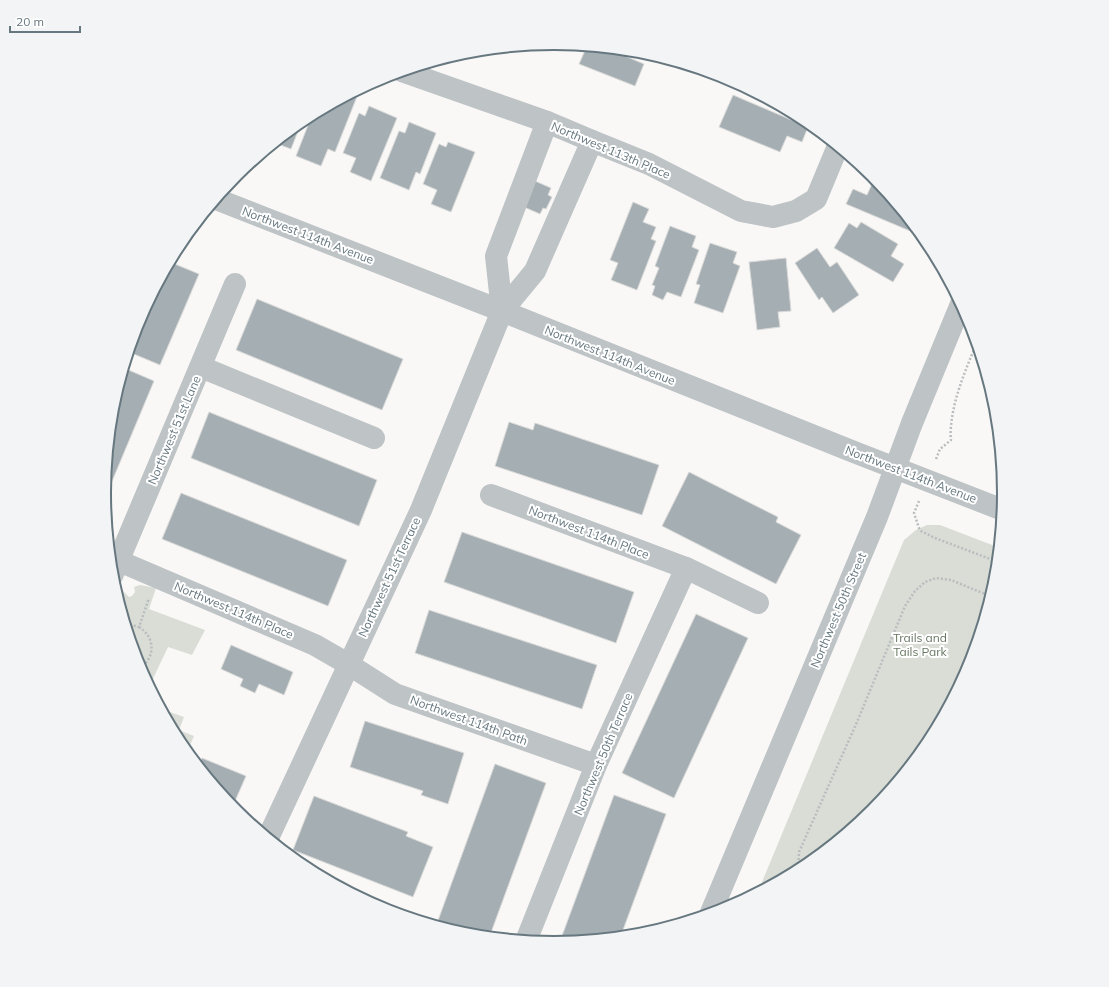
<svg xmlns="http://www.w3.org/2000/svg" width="1109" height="987" viewBox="0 0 1109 987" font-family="Mulish,sans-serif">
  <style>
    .green { fill: #d9ddd6 }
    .building { fill: #a5afb3; stroke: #dadad9 }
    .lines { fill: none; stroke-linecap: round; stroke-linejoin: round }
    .path { stroke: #b9bdbf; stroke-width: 2.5; stroke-dasharray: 2 2; stroke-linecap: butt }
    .minor { stroke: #bec3c6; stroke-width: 22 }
    .labels { text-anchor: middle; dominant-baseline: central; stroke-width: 4; stroke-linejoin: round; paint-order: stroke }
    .street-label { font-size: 12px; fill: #66777f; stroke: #fff }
    .park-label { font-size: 12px; fill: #697864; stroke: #fff }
    .rim { fill: none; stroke: #66777f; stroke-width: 2 }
  </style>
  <rect width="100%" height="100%" fill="#f9f8f6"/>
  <!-- green -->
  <g class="green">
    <polygon points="927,525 940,525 1000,548 996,582 971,666 929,744 873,812 805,868 757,894 904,540 916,530"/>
    <polygon points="140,585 156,588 149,609 205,630 192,655 168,647 150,685 151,689 138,666 117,596 123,591 129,597 132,596 135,592 134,587"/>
    <polygon points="161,709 184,717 179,730 194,736 187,752 180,744"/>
  </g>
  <!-- building -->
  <g class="building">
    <polygon points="587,46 627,50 625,56 644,64 635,86 579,64"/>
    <polygon points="354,92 358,94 335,152 328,149 321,166 296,156 312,115"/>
    <polygon points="758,94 788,110 756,97"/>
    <polygon points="733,95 808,127 802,142 787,136 780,152 719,127"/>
    <polygon points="369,106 397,118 371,181 350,172 356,158 343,153 359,113 365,116"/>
    <polygon points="302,121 291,149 275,143"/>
    <polygon points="409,122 436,133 420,174 416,172 409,190 380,178 399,131 405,133"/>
    <polygon points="448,142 475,152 451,212 431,204 437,190 423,184 439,144 446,147"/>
    <polygon points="875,177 922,235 922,236 846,204 853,189 867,195"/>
    <polygon points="535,181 551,188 548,195 552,197 546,209 543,208 540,214 524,207"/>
    <polygon points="633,202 649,209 643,222 656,227 651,239 656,241 637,290 611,280 618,263 610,260"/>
    <polygon points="861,222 898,244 891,256 904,264 893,282 834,248 849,223 857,228"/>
    <polygon points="670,226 696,236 692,247 699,250 681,297 667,292 663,300 652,295 655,286 652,285 659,268 655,266"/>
    <polygon points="710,243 737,252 733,263 740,266 723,313 694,303 700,285 696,284"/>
    <polygon points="817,248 830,267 837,262 859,295 833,313 822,297 819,300 795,263"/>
    <polygon points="786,258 791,311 778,312 780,327 757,330 749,262"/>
    <polygon points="170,262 199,274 160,365 129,352 138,321"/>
    <polygon points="257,299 403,359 382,410 236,350"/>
    <polygon points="124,368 154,381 105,498 104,493 113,405"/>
    <polygon points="209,412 377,480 359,526 191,458"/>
    <polygon points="509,422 533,430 535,423 659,465 642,515 495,466"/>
    <polygon points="689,472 778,517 776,522 801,535 776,584 662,526"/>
    <polygon points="181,493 347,560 328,606 162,539"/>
    <polygon points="462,532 634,592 616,643 444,582"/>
    <polygon points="429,610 597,665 582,709 415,653"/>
    <polygon points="696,614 748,638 674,798 622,773"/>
    <polygon points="231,645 293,672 284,695 259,684 255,693 240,686 243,679 221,669"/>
    <polygon points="365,721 464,753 448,804 421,795 423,791 350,767"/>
    <polygon points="202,758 246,776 232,808 199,766"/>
    <polygon points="495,764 546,783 489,938 466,935 436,926"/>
    <polygon points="614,795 666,814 620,938 559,944"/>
    <polygon points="314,796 408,832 406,836 433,847 413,897 293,850"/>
  </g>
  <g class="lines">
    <!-- path -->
    <g class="path">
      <path d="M936,459L940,449L951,440C950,433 951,425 952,418C956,391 967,367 977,342"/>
      <polyline points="919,501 914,513 919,528 921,531 935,538 998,562"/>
      <polyline points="126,624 128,624 139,627 149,598"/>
      <path d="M139,627C155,637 156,657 140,668"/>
      <polyline points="798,872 799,852 857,722 905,606 915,591 925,582 936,578 951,580 992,597"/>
    </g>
    <!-- minor -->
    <g class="minor">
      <polyline points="402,71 547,122 592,141 649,164 741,211 773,217 796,211 816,199 838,146"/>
      <polyline points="216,199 502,311 854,452 1003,510"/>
      <polyline points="502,311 496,256 547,122"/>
      <polyline points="201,367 374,438"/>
      <polyline points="491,495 686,568 758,603"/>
      <polyline points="119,561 315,645 348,664 395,694 596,765"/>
      <polyline points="112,576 235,284"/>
      <polyline points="268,838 421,510 502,311 535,271 592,141"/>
      <polyline points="710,915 877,517 912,423 961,304"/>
      <polyline points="526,941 596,765 686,568"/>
    </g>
  </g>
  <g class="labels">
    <!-- street labels -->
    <g class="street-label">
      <text transform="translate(611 150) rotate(23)">Northwest 113th Place</text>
      <text transform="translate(308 235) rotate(21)">Northwest 114th Avenue</text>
      <text transform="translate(610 355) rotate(22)">Northwest 114th Avenue</text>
      <text transform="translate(174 430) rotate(-67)">Northwest 51st Lane</text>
      <text transform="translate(911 474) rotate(21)">Northwest 114th Avenue</text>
      <text transform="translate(589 532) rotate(21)">Northwest 114th Place</text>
      <text transform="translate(389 577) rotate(-65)">Northwest 51st Terrace</text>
      <text transform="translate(234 610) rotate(23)">Northwest 114th Place</text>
      <text transform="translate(838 610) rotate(-67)">Northwest 50th Street</text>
      <text transform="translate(469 720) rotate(20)">Northwest 114th Path</text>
      <text transform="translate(603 754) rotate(-67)">Northwest 50th Terrace</text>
    </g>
    <!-- park labels -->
    <g class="park-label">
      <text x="920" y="637">Trails and<tspan x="920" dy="14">Tails Park</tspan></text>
    </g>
  </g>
  <!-- crop -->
  <path d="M0 0H1109V987H0ZM111 493a443 443 0 1 1 886 0a443 443 0 1 1-886 0Z" fill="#f3f4f5" fill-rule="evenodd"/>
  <path class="rim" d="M111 493a443 443 0 1 1 886 0a443 443 0 1 1-886 0Z"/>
  <!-- scale -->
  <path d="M10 26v6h70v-6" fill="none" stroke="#66777f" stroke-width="2"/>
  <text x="16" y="26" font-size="12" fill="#66777f" stroke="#ffffff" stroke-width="3" paint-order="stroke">20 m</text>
</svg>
